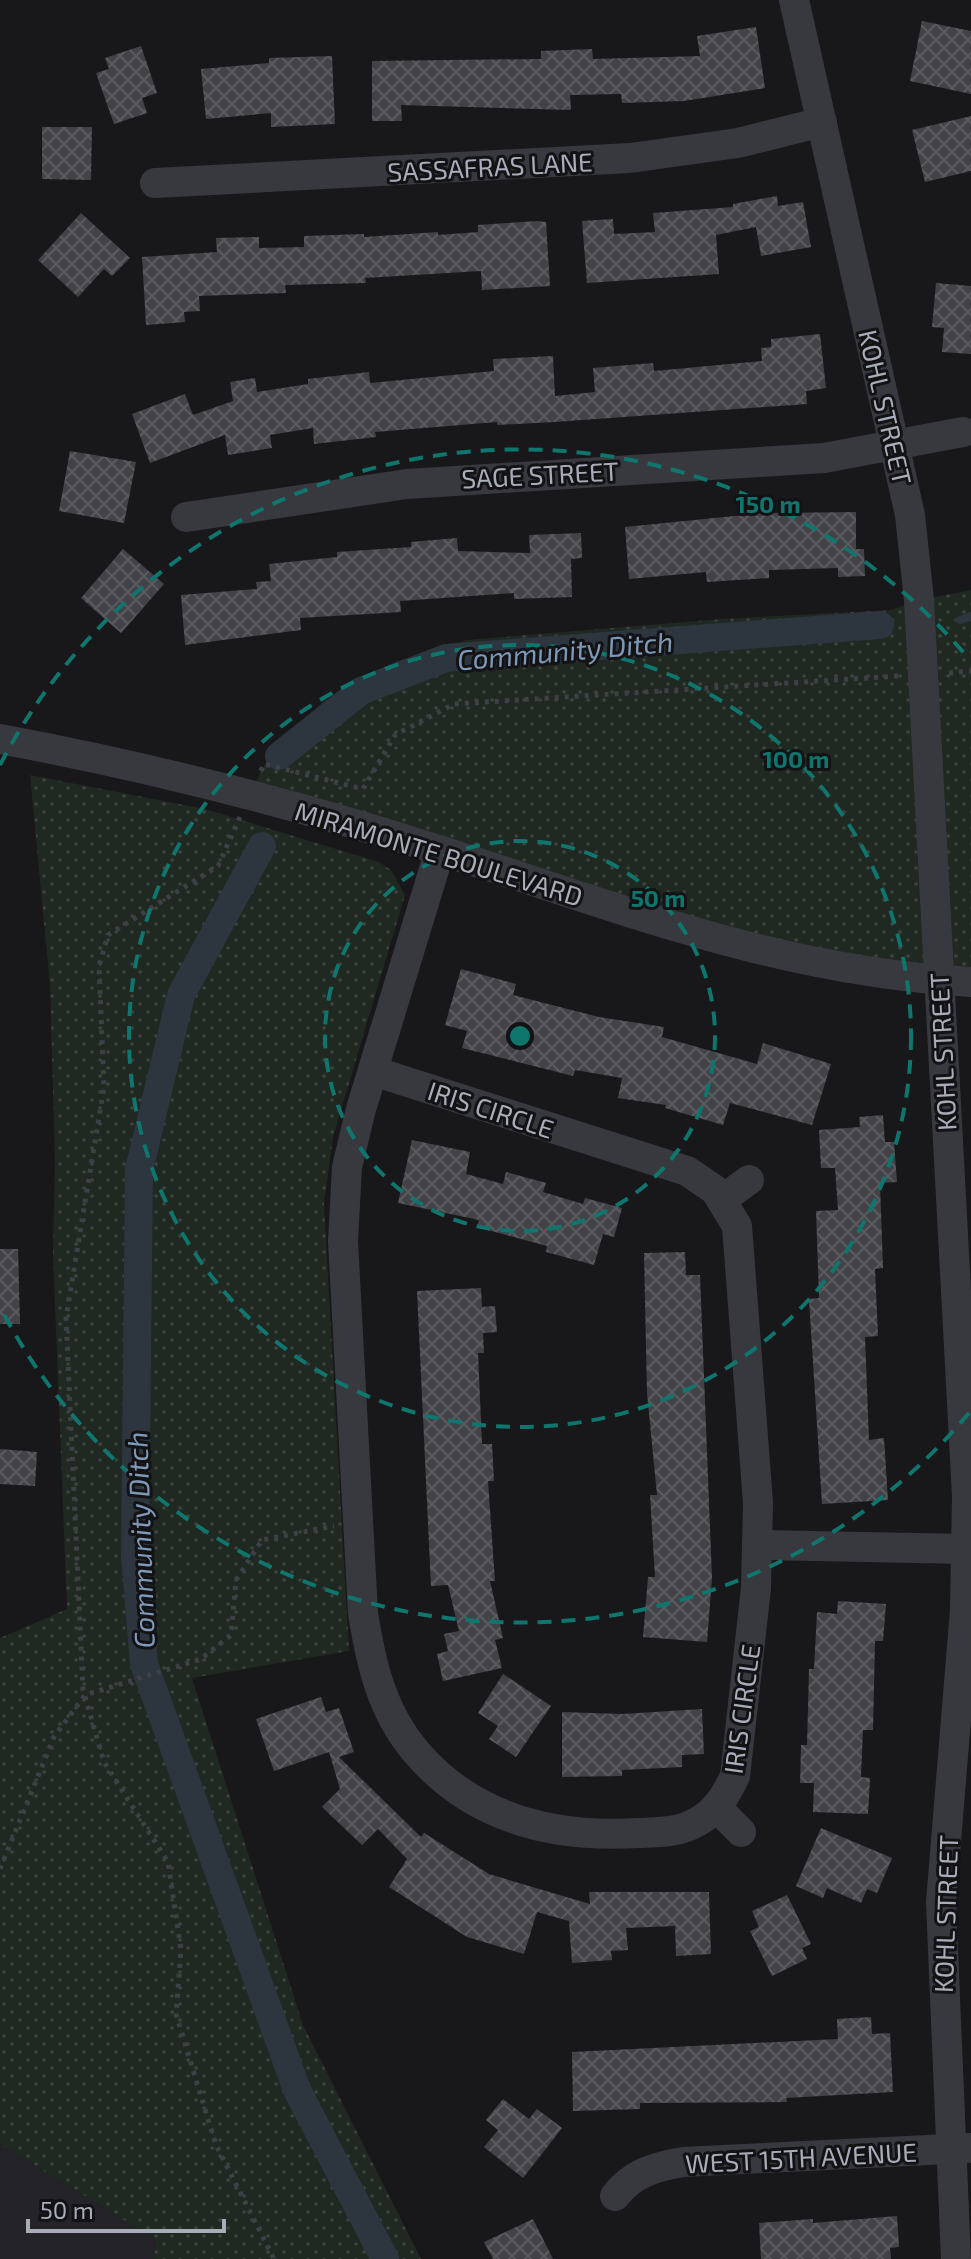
<svg xmlns="http://www.w3.org/2000/svg" width="971" height="2259" viewBox="0 0 971 2259" font-family="'Exo 2',sans-serif">
  <style>
    .built { fill: #242327 }
    .park { fill: url(#park-dots) }
    .lines { fill: none; stroke-linecap: round; stroke-linejoin: round }
    .stream { stroke: #2d353f; stroke-width: 8 }
    .canal { stroke: #2d353f; stroke-width: 28 }
    .building { fill: url(#building-cross-hatch) }
    .path { stroke: #3e4046; stroke-width: 5; stroke-dasharray: 4 6; stroke-linecap: butt }
    .minor { stroke: #38393f; stroke-width: 30 }
    .ring { fill: none; stroke: #0f766e; stroke-width: 4; stroke-dasharray: 14 10 }
    .labels { text-anchor: middle; dominant-baseline: central; stroke-width: 6; stroke-linejoin: round; paint-order: stroke }
    .street-label { font-size: 26px; fill: #a9adba; stroke: #131215 }
    .water-label { font-size: 28px; font-style: italic; fill: #7e99b7; stroke: #131215 }
    .centre { fill: #0f766e; stroke: #131215; stroke-width: 4 }
    .ring-label { font-size: 24px; text-anchor: middle; font-weight: bold; fill: #0f766e; stroke: #131215; stroke-width: 6; stroke-linejoin: round; paint-order: stroke }
  </style>
  <defs>
    <pattern id="park-dots" width="8" height="8" patternUnits="userSpaceOnUse" patternTransform="scale(2)"><rect width="8" height="8" fill="#1f2821"/><path d="M2 2h.1M6 6h.1" fill="none" stroke="#3d443f" stroke-width="1.8" stroke-linecap="round"/></pattern>
    <pattern id="building-cross-hatch" width="8" height="8" patternUnits="userSpaceOnUse" patternTransform="scale(2)"><rect width="8" height="8" fill="#424247"/><path d="M0 0l8 8M0 8l8-8" fill="none" stroke="#5a5b5f"/></pattern>
  </defs>
  <rect width="100%" height="100%" fill="#18171a"/>
  <!-- built -->
  <polygon class="built" points="0,2144 155,2239 154,2259 0,2259"/>
  <!-- park -->
  <g class="park">
    <polygon points="971,590 971,982 895,978 250,794 271,752 325,700 392,663 467,640 722,619 891,610 919,600"/>
    <polygon points="30,775 205,809 379,862 391,870 405,895 333,1137 324,1204 349,1651 192,1678 303,2025 421,2259 154,2259 155,2239 0,2144 0,1638 67,1609 53,1253 55,1160 50,985"/>
  </g>
  <g class="lines">
    <!-- stream -->
    <polyline class="stream" points="960,620 971,616"/>
    <!-- canal -->
    <g class="canal">
      <polyline points="279,756 361,691 446,658 880,625"/>
      <polyline points="262,846 181,995 139,1170 135,1556 144,1664 297,2090 385,2259"/>
    </g>
  </g>
  <!-- building -->
  <g class="building">
    <polygon points="922,21 971,31 971,94 910,81"/>
    <polygon points="756,27 765,88 684,101 622,103 621,94 570,95 571,110 401,105 402,121 372,121 372,61 541,59 541,51 592,49 593,59 700,56 697,36"/>
    <polygon points="141,46 157,93 142,98 147,113 114,124 96,73 109,69 105,58"/>
    <polygon points="332,56 335,124 271,127 271,113 206,119 201,69 269,63 269,58"/>
    <polygon points="971,116 971,171 925,182 912,130"/>
    <polygon points="42,127 92,127 91,180 42,179"/>
    <polygon points="777,196 778,206 803,202 811,247 761,256 756,227 716,235 719,274 587,283 582,221 613,219 614,234 655,232 653,213 733,207 733,204"/>
    <polygon points="81,213 130,258 112,276 104,269 78,297 38,260"/>
    <polygon points="537,221 546,222 550,286 482,290 481,271 365,278 366,283 285,285 286,293 199,296 200,311 184,312 185,322 146,325 142,257 217,252 216,238 259,237 259,248 304,247 304,236 364,234 364,237 438,232 438,235 478,232 478,225"/>
    <polygon points="936,283 971,286 971,354 942,352 944,328 932,327"/>
    <polygon points="820,334 826,388 806,391 807,404 554,422 497,425 497,422 375,432 376,437 314,444 313,428 270,435 272,448 228,455 225,435 150,463 132,414 185,394 193,415 233,401 230,382 255,378 257,392 308,384 308,379 369,372 370,383 494,371 493,359 553,356 555,396 595,392 593,368 653,363 654,371 762,361 761,348 771,347 771,339"/>
    <polygon points="70,451 136,462 124,523 59,511"/>
    <polygon points="856,512 856,549 864,549 865,576 838,577 838,568 769,570 769,578 707,582 706,572 629,579 625,527 764,513"/>
    <polygon points="581,533 582,558 571,559 572,597 514,599 514,593 400,601 401,612 300,618 301,630 185,645 181,595 257,589 256,582 271,581 269,564 337,557 337,552 411,547 411,542 457,538 458,551 530,553 529,535"/>
    <polygon points="123,549 164,584 121,633 81,598"/>
    <polygon points="461,969 516,984 513,995 599,1017 664,1027 662,1037 757,1064 763,1043 831,1064 812,1125 730,1103 723,1125 665,1108 666,1105 618,1098 622,1078 575,1070 573,1076 462,1048 467,1031 445,1025"/>
    <polygon points="883,1115 885,1142 894,1142 897,1182 880,1183 883,1268 875,1269 878,1336 865,1337 869,1440 884,1438 888,1500 822,1504 809,1299 819,1298 816,1211 838,1210 835,1168 821,1168 819,1130 860,1127 859,1117"/>
    <polygon points="412,1140 470,1152 466,1174 503,1184 506,1172 546,1183 543,1192 583,1204 585,1198 622,1208 614,1237 603,1234 594,1265 546,1252 547,1246 477,1227 479,1220 398,1203"/>
    <polygon points="0,1249 18,1249 20,1324 0,1324"/>
    <polygon points="685,1252 686,1275 700,1275 712,1578 707,1642 643,1637 648,1577 655,1577 650,1495 657,1495 647,1393 644,1253"/>
    <polygon points="481,1288 482,1307 495,1306 497,1332 483,1333 484,1353 478,1353 482,1444 492,1444 494,1481 488,1481 495,1581 490,1581 503,1638 495,1640 502,1668 443,1681 437,1654 448,1651 444,1634 459,1631 448,1585 431,1586 417,1291"/>
    <polygon points="0,1449 37,1452 35,1486 0,1484"/>
    <polygon points="838,1601 886,1604 883,1641 875,1641 873,1730 863,1730 861,1777 870,1778 868,1814 813,1812 814,1783 800,1783 801,1745 807,1745 809,1669 814,1669 817,1612 837,1614"/>
    <polygon points="503,1674 551,1706 516,1757 489,1739 498,1726 478,1713"/>
    <polygon points="321,1697 326,1712 339,1708 354,1752 339,1757 421,1837 424,1833 489,1874 590,1904 589,1892 709,1892 711,1954 676,1956 675,1926 626,1928 628,1950 611,1951 612,1960 572,1963 569,1921 537,1912 524,1954 467,1937 389,1887 407,1859 378,1829 362,1845 322,1807 340,1789 329,1752 274,1771 256,1719"/>
    <polygon points="702,1709 704,1754 682,1755 682,1767 622,1770 622,1776 562,1777 562,1712 622,1714"/>
    <polygon points="821,1828 892,1858 877,1893 867,1889 861,1903 827,1888 823,1898 796,1886"/>
    <polygon points="787,1895 811,1944 802,1948 807,1959 772,1976 750,1931 759,1927 752,1911"/>
    <polygon points="871,2017 872,2034 890,2033 893,2092 786,2098 787,2102 640,2103 640,2109 573,2111 572,2052 838,2039 837,2019"/>
    <polygon points="503,2099 529,2119 537,2109 562,2128 523,2178 484,2147 498,2130 486,2120"/>
    <polygon points="897,2216 899,2247 890,2248 891,2259 761,2259 759,2223 813,2219 813,2223"/>
    <polygon points="533,2219 553,2259 493,2259 484,2242"/>
  </g>
  <g class="lines">
    <!-- path -->
    <g class="path">
      <polyline points="949,673 971,671"/>
      <polyline points="261,771 264,764 363,789 395,735 454,704 899,676"/>
      <polyline points="240,817 218,866 108,935 99,966 104,1087 66,1318 83,1690 104,1762 168,1862 181,1950 176,2014 216,2145 274,2259"/>
      <polyline points="0,1869 54,1737 85,1695 201,1659 231,1635 236,1580 262,1540 334,1526"/>
    </g>
    <!-- minor -->
    <g class="minor">
      <polyline points="794,0 910,515 919,600 967,1496 965,1610 941,1902 956,2259"/>
      <polyline points="155,183 630,158 738,143 822,122"/>
      <polyline points="186,517 407,484 824,458 963,432"/>
      <path d="M0,739C151,767 299,805 445,852C623,909 782,972 971,982"/>
      <path d="M373,1071L687,1171L715,1190L737,1226L758,1503L756,1588L735,1776C726,1795 716,1812 697,1822C678,1833 658,1832 638,1833C554,1838 474,1819 417,1753C382,1713 371,1664 363,1613L343,1241L347,1167L361,1109L440,850"/>
      <polyline points="723,1199 749,1180"/>
      <polyline points="757,1545 967,1549"/>
      <polyline points="716,1807 741,1832"/>
      <path d="M615,2196C633,2173 654,2167 683,2162L969,2148"/>
    </g>
  </g>
  <!-- distance rings -->
  <g class="ring">
    <circle cx="520" cy="1036" r="195"/>
    <circle cx="520" cy="1036" r="391"/>
    <path d="M969 1413A586 586 0 0 1 0 1307M0 765A586 586 0 0 1 969 659"/>
  </g>
  <g class="labels">
    <!-- street labels -->
    <g class="street-label">
      <text transform="translate(490 166) rotate(-3)">SASSAFRAS LANE</text>
      <text transform="translate(886 407) rotate(77)">KOHL STREET</text>
      <text transform="translate(540 474) rotate(-3)">SAGE STREET</text>
      <text transform="translate(439 853) rotate(17)">MIRAMONTE BOULEVARD</text>
      <text transform="translate(942 1052) rotate(-93)">KOHL STREET</text>
      <text transform="translate(491 1109) rotate(18)">IRIS CIRCLE</text>
      <text transform="translate(741 1709) rotate(-82)">IRIS CIRCLE</text>
      <text transform="translate(945 1914) rotate(-88)">KOHL STREET</text>
      <text transform="translate(801 2157) rotate(-3)">WEST 15TH AVENUE</text>
    </g>
    <!-- water labels -->
    <g class="water-label">
      <text transform="translate(565 650) rotate(-5)">Community Ditch</text>
      <text transform="translate(140 1540) rotate(-92)">Community Ditch</text>
    </g>
  </g>
  <circle cx="520" cy="1036" r="12" class="centre"/>
  <g class="ring-label">
    <text x="768" y="513">150 m</text>
    <text x="796" y="768">100 m</text>
    <text x="658" y="907">50 m</text>
  </g>
  <!-- scale -->
  <path d="M28 2219v12h196v-12" fill="none" stroke="#a9adba" stroke-width="4"/>
  <text x="40" y="2219" font-size="24" fill="#a9adba" stroke="#131215" stroke-width="6" paint-order="stroke">50 m</text>
</svg>
